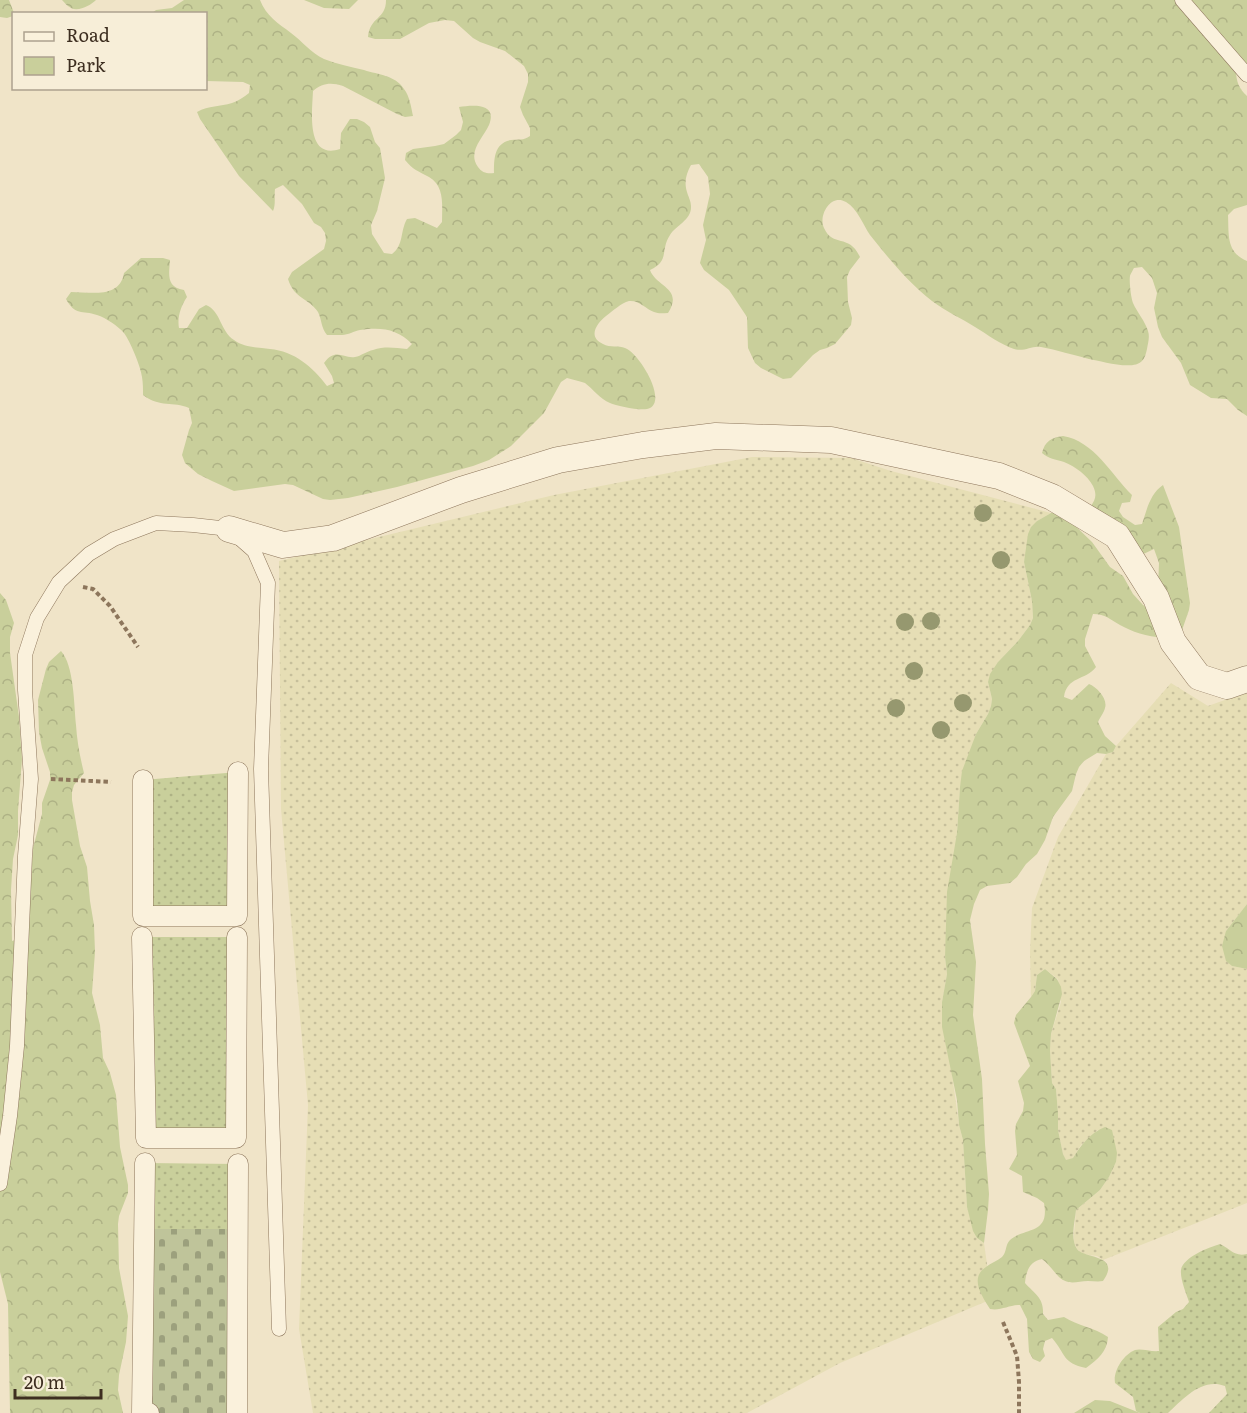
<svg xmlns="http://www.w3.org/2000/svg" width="1247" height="1413" viewBox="0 0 1247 1413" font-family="Literata,serif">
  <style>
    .farmland { fill: url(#farmland-dots) }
    .green { fill: url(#green-dots) }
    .forest { fill: url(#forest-crowns) }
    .cemetery { fill: url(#cemetery-stones) }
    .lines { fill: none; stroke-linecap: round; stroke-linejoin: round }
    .service-casing { stroke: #8d765c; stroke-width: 15 }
    .pedestrian-casing { stroke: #8d765c; stroke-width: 21 }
    .minor-casing { stroke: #8d765c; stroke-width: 27 }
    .path { stroke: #8d765c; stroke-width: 4; stroke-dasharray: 4.5 3; stroke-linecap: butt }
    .service { stroke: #faf1dc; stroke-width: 14 }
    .pedestrian { stroke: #faf1dc; stroke-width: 20 }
    .minor { stroke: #faf1dc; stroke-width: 26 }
    .tree { fill: #96986f }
  </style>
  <defs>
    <pattern id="farmland-dots" width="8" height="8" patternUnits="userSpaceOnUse" patternTransform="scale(1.5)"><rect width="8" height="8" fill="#e6deb5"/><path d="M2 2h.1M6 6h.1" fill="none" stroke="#c6bf9b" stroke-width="1.8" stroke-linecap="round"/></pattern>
    <pattern id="green-dots" width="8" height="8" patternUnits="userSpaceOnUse" patternTransform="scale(1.5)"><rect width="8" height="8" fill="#c9cf9b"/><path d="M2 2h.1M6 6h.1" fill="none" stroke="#aeb285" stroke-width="1.8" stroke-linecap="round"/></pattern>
    <pattern id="forest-crowns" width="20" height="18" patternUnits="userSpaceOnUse" patternTransform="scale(1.5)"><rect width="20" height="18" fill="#c9cf9b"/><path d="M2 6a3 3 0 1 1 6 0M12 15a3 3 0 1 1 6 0" fill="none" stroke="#aeb285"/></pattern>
    <pattern id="cemetery-stones" width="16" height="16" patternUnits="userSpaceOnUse" patternTransform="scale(1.5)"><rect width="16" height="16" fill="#bfc49a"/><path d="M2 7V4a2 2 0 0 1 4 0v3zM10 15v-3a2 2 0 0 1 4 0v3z" fill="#9ca07d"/></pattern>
  </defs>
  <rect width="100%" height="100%" fill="#f0e4c8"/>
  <!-- farmland -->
  <g class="farmland">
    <polygon points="752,457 851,458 891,471 1051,513 1037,521 1024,562 1032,601 1033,618 1030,625 1018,641 998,662 988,682 992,699 991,706 988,714 976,734 960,787 957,833 945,957 947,974 942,1002 959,1125 963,1140 967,1207 977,1238 984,1243 992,1299 840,1363 747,1413 313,1413 299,1329 308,1105 281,809 279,561 554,495"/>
    <polygon points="1171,683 1208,706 1247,692 1247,904 1226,931 1232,966 1247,969 1247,1203 1103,1260 1097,1256 1082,1254 1077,1249 1074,1242 1074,1234 1076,1210 1100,1190 1109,1177 1116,1162 1098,1130 1081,1145 1073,1158 1066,1161 1063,1154 1058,1130 1058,1113 1056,1089 1052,1083 1050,1050 1051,1034 1061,1002 1058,979 1045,969 1037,975 1035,991 1031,997 1030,952 1032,908 1058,837 1106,754 1113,752 1116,746"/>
  </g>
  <!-- green -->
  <g class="green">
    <polygon points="238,772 237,916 143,916 143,780"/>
    <polygon points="142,937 237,937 236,1138 146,1138"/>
    <polygon points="145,1163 238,1164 237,1229 144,1229"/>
    <path d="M1220,1244C1231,1249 1234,1257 1247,1254V1413H1209L1227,1394L1225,1386C1202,1377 1183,1399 1168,1413H1140L1136,1411L1133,1397L1115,1383C1113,1371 1123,1355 1135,1350C1141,1348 1151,1352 1159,1351L1158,1327L1176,1312L1183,1309L1189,1302C1186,1293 1180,1279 1181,1270C1183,1257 1210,1247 1220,1244Z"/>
  </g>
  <!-- forest -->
  <g class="forest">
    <polygon points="0,0 9,0 14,13 13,16 7,18 0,17"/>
    <path d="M62,0H96C91,5 79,12 71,8C67,6 65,3 62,0Z"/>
    <path d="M184,0H260C266,16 278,23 291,33C302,41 311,53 324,59C337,64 351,67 364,70C379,75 395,75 404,89C410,97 411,107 413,116L405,117L397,114L343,86C331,82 322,83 313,91C312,113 306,160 340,149L341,133L350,119H357L364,122L370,127L375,142L380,148L385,178L377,211L371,225L372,234L384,253L392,254C404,245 400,231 407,219L415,218L437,228L442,222C442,206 445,186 429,177C418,171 413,170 405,160L406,153L413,149L435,146L444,144L456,135L461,130L463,122L459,107C472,105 498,102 489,125C483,138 467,152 478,167C482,173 488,174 494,173C494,159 494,143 511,140C519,139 523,141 530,136V128L523,115L520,107L528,82V74L524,66L505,51L480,42L473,38L454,21L445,20L429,23L400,39H375L368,37C370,16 386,20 386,0H1247V68L1236,70C1236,81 1239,89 1247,96V205L1234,209L1228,215C1229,235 1226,252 1247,261V416L1238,410L1227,399L1211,398L1190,385L1181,363L1162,337L1158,327L1154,308L1157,293L1152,278L1142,267L1134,268C1134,268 1130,275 1130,276C1129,281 1131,298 1133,303C1137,312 1145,321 1148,331C1150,337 1148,343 1147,349C1146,353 1145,358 1142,361C1133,371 1101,361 1089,359C1073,355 1057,350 1041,347C1032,345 1025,352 1014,349C1000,344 988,335 975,327C961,318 945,311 932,301C908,282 889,259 870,235C863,225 858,209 846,202C831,193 818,215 824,228C833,248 849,233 860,257L850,270L847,277L848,302L852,318L851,325L835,344L827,348L820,350L813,355L791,378L783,379L761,368L755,363L748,348L747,317L729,290L704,270L700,263L706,240L703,225L710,194L708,177L699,164L691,165C686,174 684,182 687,192C688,196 691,201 691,206C692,220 676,225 670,235C660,250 670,261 650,270C656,287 684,288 668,313C663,313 659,314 654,312C646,309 639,300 629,301C621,303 613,311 606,316C597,323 587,337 603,344C610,348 619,345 625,348C639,353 667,399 650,408C644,412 617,406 610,403C600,399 593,389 585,383C580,381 573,380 567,378L561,382L544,413L511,446L489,460L473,466L397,487L348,498L330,500L323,499L293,485L285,484L234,491L212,481L198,474L185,463L182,455L189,430L192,423L189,408C173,401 160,408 143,395C143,389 143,383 142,377C141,367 130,341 124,333C118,326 106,318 97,315C82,310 75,316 66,299L71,292C90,292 120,299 124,273L141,258H163L170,260C169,275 166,287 184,290L187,297C181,306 177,317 179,328H187L199,309L206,305C221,311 220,331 234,340C245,348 257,347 270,349C294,351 313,367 327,386L334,383L332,376L324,363C336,347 343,359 355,357C361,356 367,351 373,350C385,346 395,348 407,349L412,344C397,329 382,327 360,330C354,331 348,335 342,335C337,335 332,335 327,335C321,328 322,320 318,312C309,298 294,299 288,279L292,272L324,249L326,241L325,233L321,227L314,223L302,204L283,185L275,189C274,197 276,204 273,211L239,176L200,119L197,112C209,105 220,107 232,103C238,101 244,97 249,93L250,85L243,82L206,81V14L152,13L156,10L172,8Z"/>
    <polygon points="304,0 358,0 349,9 324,8"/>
    <path d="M1063,436C1094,441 1111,474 1132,495L1130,502L1122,503L1119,511L1123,517L1135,525L1142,524C1147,509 1150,494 1163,485L1179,527L1190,603L1189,610L1181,633C1164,643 1136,634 1120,625C1109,619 1106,614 1093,614L1085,639V646L1096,667C1085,681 1067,676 1064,697L1072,700L1089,684C1097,687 1108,699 1105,708C1104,713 1100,717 1098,722L1105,736L1116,746L1113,752L1106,754L1097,753L1084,761L1079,767L1076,774L1072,791L1053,817L1045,840L1037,854L1026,864L1017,877L1010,883L987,886L980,890L974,904L970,920L976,962L973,1015L982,1079L985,1144L989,1194L988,1210L984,1243L977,1238L973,1231L967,1207L963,1140L959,1125L957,1100L942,1027V1002L947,974L945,957L947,892L957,833L960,787L962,771L976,734L988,714L991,706L992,699L988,682L990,674L998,662L1018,641L1030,625L1033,618L1032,601L1024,562L1028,534L1031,527L1037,521L1051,513L1057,512L1065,516L1092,542L1110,567L1123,576L1133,594L1143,605L1157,614L1159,563L1154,549L1133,559L1090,507C1096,499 1097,495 1093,486C1087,475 1076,467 1064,462C1055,459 1049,459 1042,453C1045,441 1051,438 1063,436Z"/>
    <path d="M0,593L6,600L14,623L10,637V653L19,717L22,759L18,811V835L13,859L11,890L12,941L18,939L30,898L33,848L42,814V803L50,780V772L42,748L39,732L38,700L46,669L49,662L61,651C74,665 74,705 76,725C77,741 80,757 84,773L74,785L72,792V800L80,846L87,867L90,901L94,925L95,952L92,993L100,1025L103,1058L110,1073L116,1095L120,1147L128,1185V1193L119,1216L118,1224L119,1268L128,1316L126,1342L119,1375L118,1390L123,1413H10L8,1304L0,1272Z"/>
    <polygon points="1247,904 1247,969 1232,966 1226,961 1222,946 1226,931"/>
    <path d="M1045,969L1057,979L1061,987L1062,994L1051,1034L1050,1050L1052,1083L1056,1089L1058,1113V1130L1063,1154L1066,1160L1073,1158C1081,1145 1090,1133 1105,1127L1112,1130L1117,1153L1116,1162L1109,1177L1100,1190L1076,1210C1075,1221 1070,1239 1077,1249C1084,1259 1122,1254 1103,1281C1098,1282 1093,1281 1088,1281C1077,1281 1069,1286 1059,1277C1053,1271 1049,1264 1042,1259C1030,1261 1026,1271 1025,1283C1035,1294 1044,1298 1043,1314L1048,1320L1064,1317C1078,1326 1094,1327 1108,1337C1107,1352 1098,1359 1086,1368C1062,1363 1066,1354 1052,1338L1045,1341L1043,1349L1045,1356L1040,1362L1033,1359L1029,1352L1027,1319L1020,1305C1009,1305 1001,1311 990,1309C982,1296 969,1278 986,1267C991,1263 997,1261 1002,1257C1007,1252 1005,1245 1010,1240C1025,1227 1050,1235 1044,1203L1037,1198L1023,1192L1022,1176L1009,1169L1017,1155L1015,1131L1016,1124L1023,1111L1024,1103L1018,1081L1030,1066L1014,1023L1016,1015L1031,997L1035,991L1037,975Z"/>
    <polygon points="1095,1400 1110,1401 1140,1413 1074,1413"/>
  </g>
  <!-- cemetery -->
  <polygon class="cemetery" points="144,1229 237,1229 237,1413 142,1413"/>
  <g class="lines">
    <!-- service casing -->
    <g class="service-casing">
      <g id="service">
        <polyline points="1182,0 1247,75"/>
        <polyline points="0,1184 10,1116 17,1046 25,856 31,779 25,690 25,655 37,618 59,582 89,554 114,539 156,523 193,525 229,529 254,551 268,583 261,769 279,1329"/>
      </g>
    </g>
    <!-- pedestrian casing -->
    <g class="pedestrian-casing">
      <g id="pedestrian">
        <polyline points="143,780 143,916 237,916 238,772"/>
        <polyline points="142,937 146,1138 236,1138 237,937"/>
        <polyline points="145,1163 142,1413 149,1413"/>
        <polyline points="237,1413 238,1164"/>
      </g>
    </g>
    <!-- minor casing -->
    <g class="minor-casing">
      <polyline id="minor" points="229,529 283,545 333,538 461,490 558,460 643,445 716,436 831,440 999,476 1052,497 1117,536 1156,598 1173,642 1199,677 1227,686 1247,679"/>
    </g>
    <!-- path -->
    <g class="path">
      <polyline points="83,587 93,589 110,606 138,647"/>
      <polyline points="51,779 111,782"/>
      <polyline points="1003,1322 1017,1356 1019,1382 1019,1413"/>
    </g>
    <!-- service -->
    <use href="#service" class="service"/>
    <!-- pedestrian -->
    <use href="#pedestrian" class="pedestrian"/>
    <!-- minor -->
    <use href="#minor" class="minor"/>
  </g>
  <!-- trees -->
  <g class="tree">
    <circle cx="983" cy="513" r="9"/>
    <circle cx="1001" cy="560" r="9"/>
    <circle cx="931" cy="621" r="9"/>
    <circle cx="905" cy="622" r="9"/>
    <circle cx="914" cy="671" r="9"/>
    <circle cx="963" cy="703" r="9"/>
    <circle cx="896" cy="708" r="9"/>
    <circle cx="941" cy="730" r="9"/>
  </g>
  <!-- legend -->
  <rect x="12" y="12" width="195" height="78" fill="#f7eed8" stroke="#ada18e" stroke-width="1.5"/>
  <rect x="24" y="32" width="30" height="9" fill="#faf1dc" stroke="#ada18e" stroke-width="1.5"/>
  <text x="66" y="42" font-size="18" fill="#3d2e20">Road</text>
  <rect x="24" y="57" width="30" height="18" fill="#c9cf9b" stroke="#ada18e" stroke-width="1.5"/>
  <text x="66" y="72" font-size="18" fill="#3d2e20">Park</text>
  <!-- scale -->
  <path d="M15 1389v9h86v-9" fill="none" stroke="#3d2e20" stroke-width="3"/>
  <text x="24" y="1389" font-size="18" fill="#3d2e20" stroke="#f7eed8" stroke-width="4.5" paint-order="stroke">20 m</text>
</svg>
